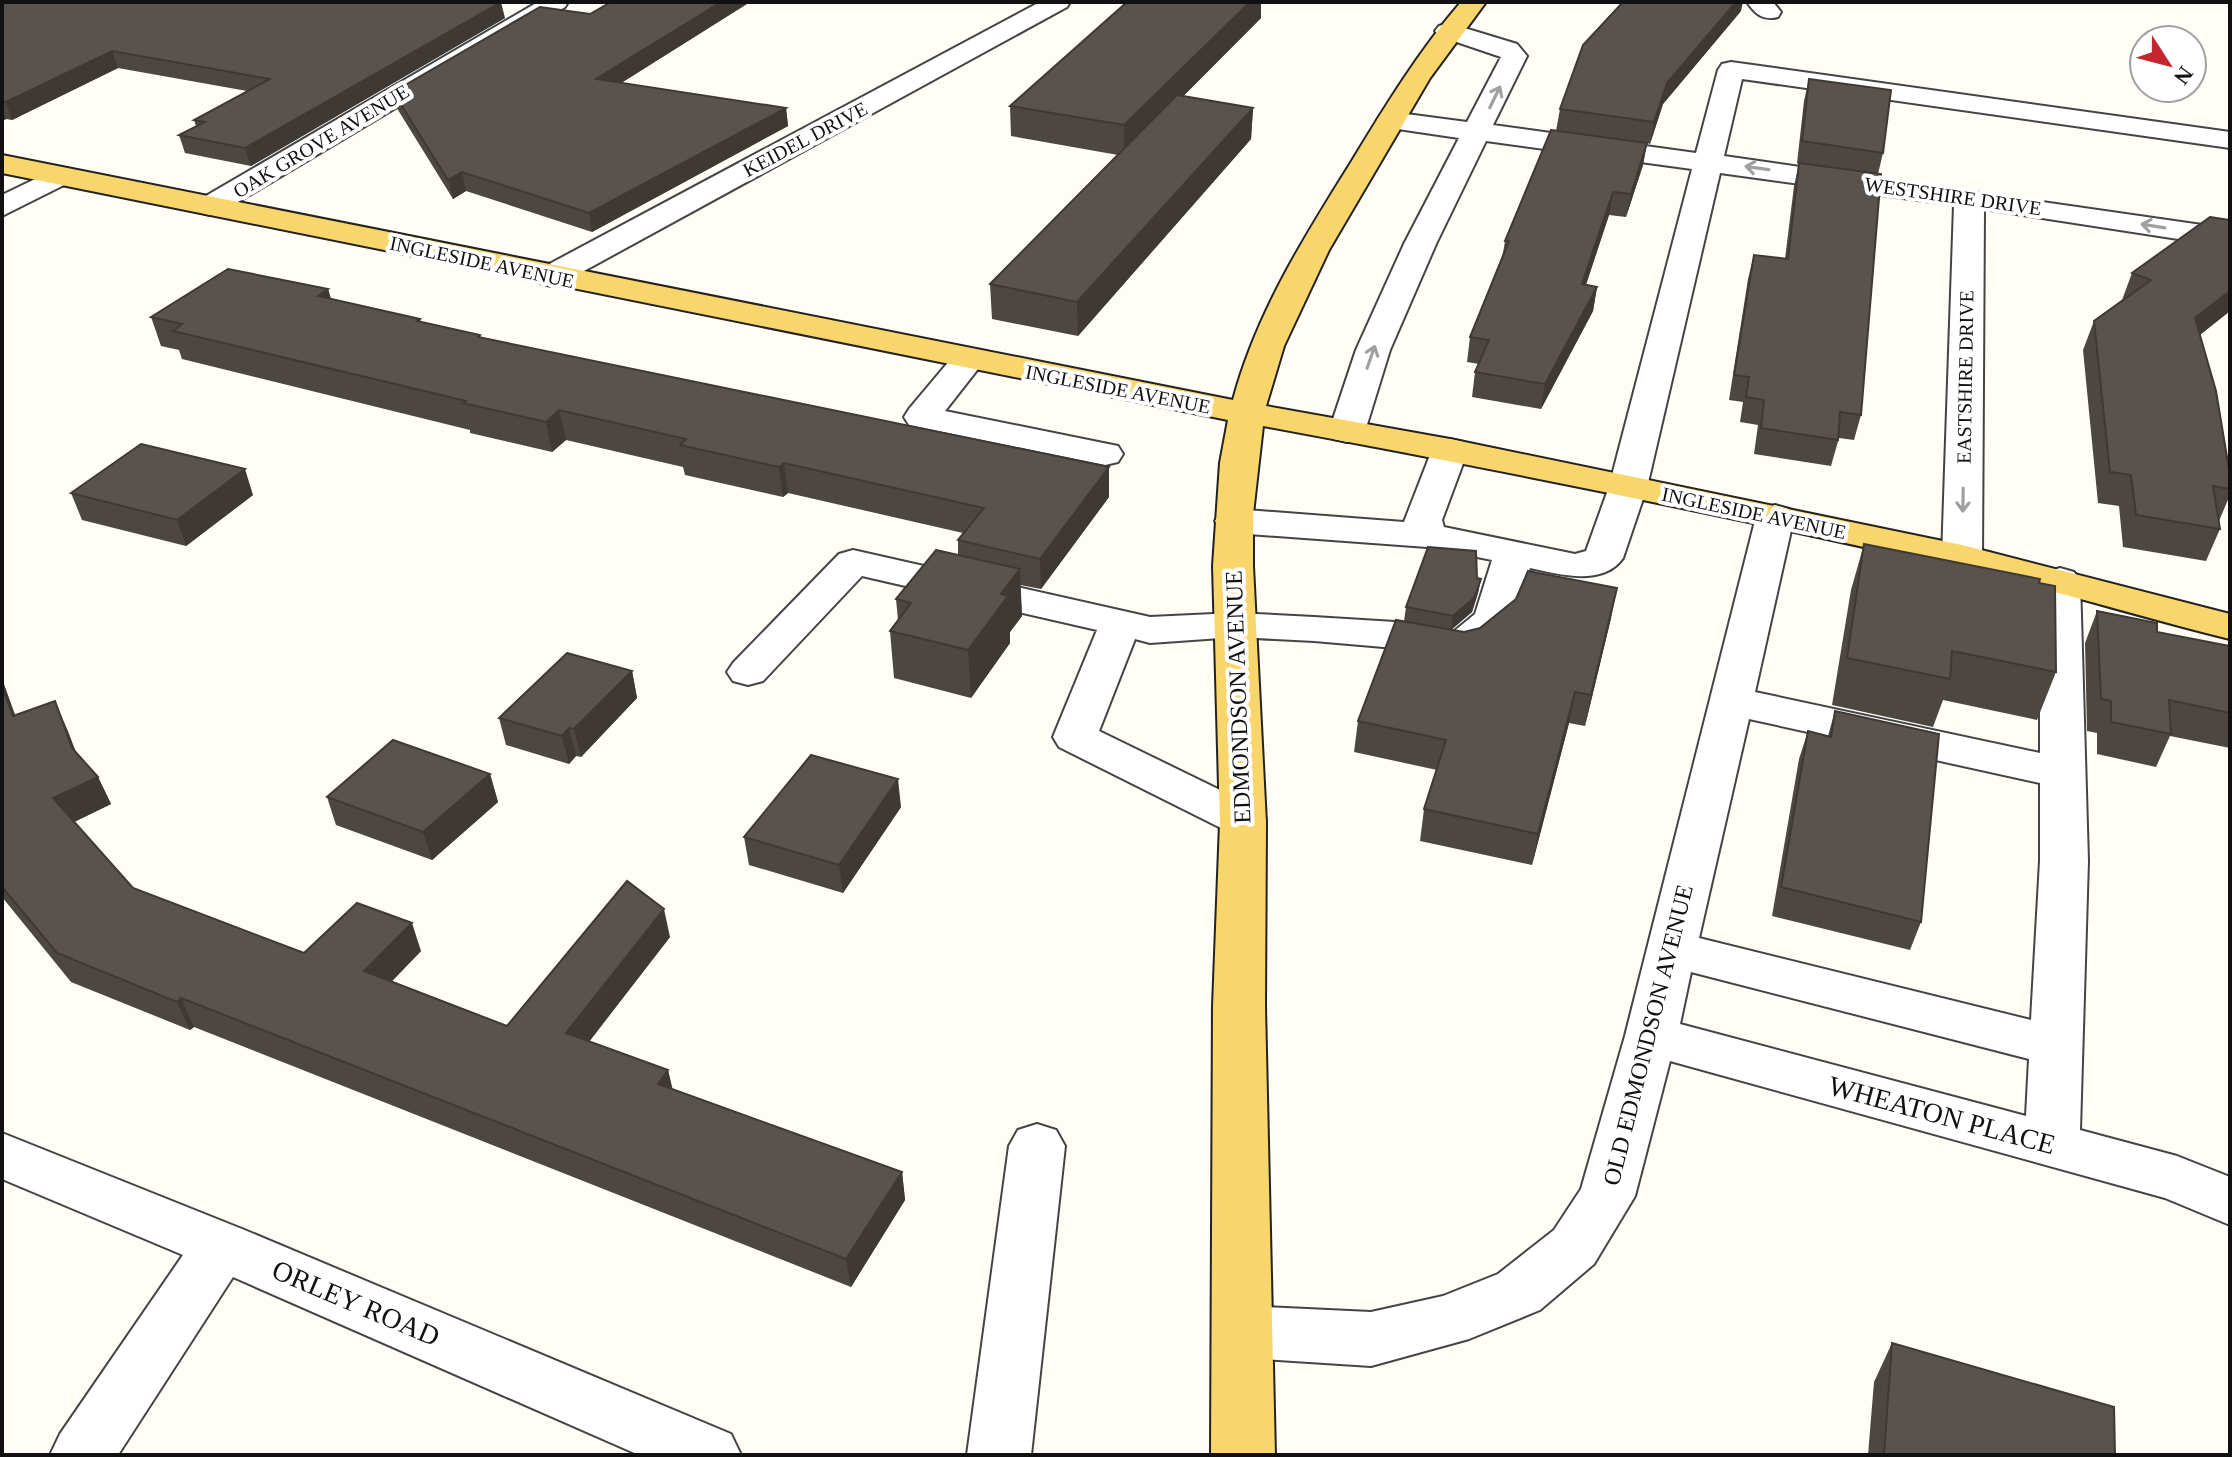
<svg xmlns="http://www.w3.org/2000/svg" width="2232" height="1457" viewBox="0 0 2232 1457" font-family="Georgia,serif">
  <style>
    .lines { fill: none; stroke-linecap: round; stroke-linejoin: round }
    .minor-casing { stroke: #444; stroke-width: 4 }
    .major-casing { stroke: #222; stroke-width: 4 }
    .minor { fill: #fff; fill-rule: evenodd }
    .major { fill: #f9d66b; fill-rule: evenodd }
    .wall { fill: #4d4742 }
    .shaded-wall { fill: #3f3936 }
    .building { fill: #5a524d; stroke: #3f3936; stroke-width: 2 }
    .oneway { stroke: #a0a0a0 }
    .labels { text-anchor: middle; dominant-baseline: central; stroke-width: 8; stroke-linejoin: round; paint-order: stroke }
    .far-street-label { font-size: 20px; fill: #111; stroke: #fff }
    .street-label { font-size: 24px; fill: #111; stroke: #fff }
    .near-street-label { font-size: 28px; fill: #111; stroke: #fff }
  </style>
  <rect width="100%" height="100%" fill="#fffdf5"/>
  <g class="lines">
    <!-- minor casing -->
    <g class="minor-casing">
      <g id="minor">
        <polygon points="538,2 568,2 565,7 221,212 210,215 199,212 195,206 199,200"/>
        <polygon points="1040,2 1070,2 1067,7 562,283 551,286 540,283 535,276 540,269"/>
        <path d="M1747,2H1773L1781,12L1778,17C1763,21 1755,14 1747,2Z"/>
        <path d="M1448,23L1517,44L1527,56L1493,125L1696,153L1718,70L1722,64L1731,62L2230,132V148L1742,79L1724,156L2230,229V247L1984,209L1982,557L1976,565L1962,569L1948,565L1942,557L1954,205L1720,173L1647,487L1623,558C1603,587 1558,574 1530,568L1515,619L1509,628L1475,656L1460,660L1395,648L1314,641L1235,637L1150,643L1135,639L1099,731L1259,809L1266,820L1259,831L1243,836L1227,831L1059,747L1053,737L1097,630L862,576L763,681L748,685L733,681L727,672L733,663L839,554L853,550L1150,617L1235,613L1314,617L1395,622L1452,633L1475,614L1492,560L1427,547L1234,533L1220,529L1215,521L1220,513L1234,509L1404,522L1432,450L1437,442L1450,439L1463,442L1468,450L1442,520L1444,527L1575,554L1586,551L1609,487L1692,169L1486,141L1436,244L1390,350L1365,431L1360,439L1347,442L1334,439L1329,431L1356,350L1404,244L1459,138L1391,128L1381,126L1377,120L1381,114L1391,112L1467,122L1501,57L1439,36L1435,31L1439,26Z"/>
        <polygon points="60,167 70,170 75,176 70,182 2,216 2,195"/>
        <polygon points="968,350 980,353 985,360 945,411 1118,446 1123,454 1118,462 1105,465 909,425 904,417 909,409 956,353"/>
        <path d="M1775,505L1789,509L1794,517L1755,692L2040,753V580L2046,572L2060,568L2074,572L2080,580L2088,861L2080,1130L2177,1156L2230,1177V1225L2165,1198L1670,1061L1635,1196L1594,1264L1540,1310L1469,1339L1371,1366L1245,1358L1224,1351L1215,1332L1224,1313L1245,1306L1371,1312L1443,1296L1498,1274L1554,1230L1581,1189L1625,1036L1756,517L1761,509ZM1749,719L2040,783V861L2031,1020L1699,938ZM1691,972L2029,1059L2026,1116L1680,1024Z"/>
        <polygon points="1037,1124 1056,1130 1065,1146 1031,1455 967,1455 1009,1146 1018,1130"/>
        <polygon points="2,1133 242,1229 731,1434 741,1455 639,1455 233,1277 118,1455 50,1455 60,1434 183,1255 2,1179"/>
      </g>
    </g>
    <!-- major casing -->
    <g class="major-casing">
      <path id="major" d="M1461,2H1486L1430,78L1329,250L1284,346L1266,406L1450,439L1962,545L2230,614V639C2140,617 2052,589 1961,569C1730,516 1496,469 1263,426L1253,514V566L1266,823L1265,1006L1275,1455H1211L1213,1006L1220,823L1213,566L1220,463L1228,420L2,173V155L1233,400C1256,314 1303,239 1350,164C1384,108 1418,52 1461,2Z"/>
    </g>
    <!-- minor -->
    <use href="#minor" class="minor"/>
    <!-- major -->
    <use href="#major" class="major"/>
  </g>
  <!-- wall -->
  <g class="wall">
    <polygon points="2,2 505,18 251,166 185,153 179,135 196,126 194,120 247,91 118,68 12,120 6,119 2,121"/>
    <polygon points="611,2 750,2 621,83 786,108 788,126 592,232 466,191 453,199 398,110 393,92 590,14"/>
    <polygon points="1127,2 1261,2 1261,18 1183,96 1253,108 1251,139 1078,336 992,319 990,284 1118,155 1011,136 1010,106"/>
    <polygon points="1741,11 1663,104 1650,144 1647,143 1643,165 1626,217 1609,215 1586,285 1597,287 1593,311 1541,409 1472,397 1475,372 1479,364 1467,362 1470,337 1502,259 1505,241 1556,131 1560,109"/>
    <polygon points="1809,79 1883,153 1878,174 1861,415 1854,440 1839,438 1831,466 1754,454 1758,425 1740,422 1743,402 1729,400 1748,279 1754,255 1785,259 1794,186 1799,164 1797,163 1804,101"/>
    <polygon points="2230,217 2230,311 2200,335 2230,475 2230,495 2219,521 2220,529 2206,561 2123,547 2119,506 2098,503 2083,350 2094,321 2122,300 2132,273 2229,219"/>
    <polygon points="328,289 331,299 420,319 421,322 480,335 481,338 1109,497 1041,589 1020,585 1022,616 1010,632 1010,643 971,698 894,678 890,631 898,620 896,599 958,555 958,540 963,533 788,493 783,497 685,475 683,467 566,440 552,452 470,433 470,430 182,359 179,350 161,346 151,317"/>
    <polygon points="71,493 253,495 186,546 82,520"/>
    <polygon points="1864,544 2039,583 2056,672 2037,720 1943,700 1933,727 1832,705 1851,590"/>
    <polygon points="1477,578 1481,579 1478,593 1472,612 1451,630 1404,621 1406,607"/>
    <polygon points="2097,611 2157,632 2230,646 2230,748 2170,736 2156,767 2097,754 2097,733 2087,731 2085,643"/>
    <polygon points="1611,618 1585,726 1569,723 1532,865 1420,841 1424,809 1437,770 1354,752 1358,721 1464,632"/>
    <polygon points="632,671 637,698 581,757 576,756 569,764 506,745 499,718"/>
    <polygon points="2,679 15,715 67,729 76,752 98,777 111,804 74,822 133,888 304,953 421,951 391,982 507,1026 670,937 589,1042 668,1070 672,1089 902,1172 905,1200 851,1287 194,1027 190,1030 71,982 2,897"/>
    <polygon points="1835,711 1921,922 1910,950 1772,916 1799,759 1808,731 1828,736"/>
    <polygon points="490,774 498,802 432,860 336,825 327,797"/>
    <polygon points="901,807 843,893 749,865 744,837"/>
    <polygon points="1892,1343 2115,1455 1868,1455 1874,1382"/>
  </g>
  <!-- shaded-wall -->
  <g class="shaded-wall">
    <polygon points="501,2 505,18 251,166 245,148"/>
    <polygon points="721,2 750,2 599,97 596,79"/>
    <polygon points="1250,2 1261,2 1261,18 1124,156 1124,125"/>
    <polygon points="1736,2 1743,2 1741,11 1663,104 1650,144 1654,122 1667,83"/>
    <polygon points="112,51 118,68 12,120 6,102"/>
    <polygon points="2,107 6,119 2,121"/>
    <polygon points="786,108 788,126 592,232 589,213"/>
    <polygon points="1253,108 1251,139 1078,336 1077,302"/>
    <polygon points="1647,143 1643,165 1626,217 1631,194"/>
    <polygon points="462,172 466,191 453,199 448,180"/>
    <polygon points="1613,192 1609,215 1578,308 1582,284"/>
    <polygon points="1597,287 1593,311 1541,409 1545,384"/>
    <polygon points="328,289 336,317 318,296"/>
    <polygon points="2230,291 2230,311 2184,347 2195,318"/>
    <polygon points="559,410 566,440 552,452 546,422"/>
    <polygon points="784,463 788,493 783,497 779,467"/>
    <polygon points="1109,467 1109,497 1041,589 1040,559"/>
    <polygon points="245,469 253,495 186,546 177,520"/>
    <polygon points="1020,569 1022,616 1010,632 1010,643 971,698 968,650 1001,594"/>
    <polygon points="1481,579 1478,593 1472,612 1451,630 1453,616"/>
    <polygon points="1617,588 1611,618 1585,726 1591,695"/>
    <polygon points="632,671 637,698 581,757 574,729"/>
    <polygon points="2,679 25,743 13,716 2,686"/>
    <polygon points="1575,692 1569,723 1532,865 1538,834"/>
    <polygon points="55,701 67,729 84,776 72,748"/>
    <polygon points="569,728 576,756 569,764 562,736"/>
    <polygon points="490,774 498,802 432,860 423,832"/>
    <polygon points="98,777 111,804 66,826 53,798"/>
    <polygon points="898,779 901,807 843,893 839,865"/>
    <polygon points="664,909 670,937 573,1062 566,1033"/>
    <polygon points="412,923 421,951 374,1000 364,971"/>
    <polygon points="181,998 194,1027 190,1030 177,1002"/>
    <polygon points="668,1070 675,1099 658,1084"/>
    <polygon points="902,1172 905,1200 851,1287 846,1259"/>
  </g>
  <!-- building -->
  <g class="building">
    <polygon points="2,2 501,2 245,148 179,135 205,122 194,120 270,79 112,51 6,102 2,102"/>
    <polygon points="611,2 721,2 596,79 786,108 589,213 462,172 448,180 393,92 540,7 590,14"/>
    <polygon points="1127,2 1250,2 1124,125 1010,106"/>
    <polygon points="1623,2 1736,2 1667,83 1654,122 1560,109 1583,45"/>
    <polygon points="1809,79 1891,90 1883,153 1802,141"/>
    <polygon points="1177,95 1253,108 1077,302 990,284"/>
    <polygon points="1551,130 1647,143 1631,194 1613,192 1582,284 1597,287 1545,384 1475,372 1489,340 1470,337 1509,241 1505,241"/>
    <polygon points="1799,163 1881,174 1861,415 1840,412 1838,440 1761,428 1764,400 1746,397 1749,377 1734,375 1754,255 1788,259"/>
    <polygon points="2210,217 2230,220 2230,291 2195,318 2216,391 2230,475 2230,489 2213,486 2220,529 2136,515 2131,475 2110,472 2094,321 2151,280 2132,273"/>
    <polygon points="228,269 328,289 318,296 420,319 417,321 480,335 478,337 1109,467 1040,559 958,540 984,508 784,463 779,467 680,445 686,439 559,410 546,422 463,403 466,401 173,331 182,324 151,317"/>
    <polygon points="141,444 245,469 177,520 71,493"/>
    <polygon points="1864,544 2040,579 2039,583 2055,586 2056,672 1952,651 1950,679 1847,658"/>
    <polygon points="1428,547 1476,551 1477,578 1481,579 1474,598 1453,616 1406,607"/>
    <polygon points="936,550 1020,569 1001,594 1008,596 968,650 890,631 911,603 896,599"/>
    <polygon points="1528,571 1617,588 1591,695 1575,692 1538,834 1424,809 1446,740 1358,721 1396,620 1464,632 1480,628 1516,599"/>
    <polygon points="2097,611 2157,623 2157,632 2230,646 2230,713 2169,700 2171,734 2111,722 2111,701 2101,699"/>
    <polygon points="567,653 632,671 574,729 569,728 562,736 499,718"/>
    <polygon points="2,686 13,716 55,701 72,748 98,777 53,798 133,888 304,953 357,903 412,923 364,971 507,1026 627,881 664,909 566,1033 668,1070 658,1084 902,1172 846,1259 181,998 177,1002 57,953 2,887"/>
    <polygon points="1835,711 1939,734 1921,922 1781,887 1808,731 1831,737"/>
    <polygon points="393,740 490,774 423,832 327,797"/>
    <polygon points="811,755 898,779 839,865 744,837"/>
    <polygon points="1892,1343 2114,1407 2115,1455 1884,1455"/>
  </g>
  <!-- one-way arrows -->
  <defs><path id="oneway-shaft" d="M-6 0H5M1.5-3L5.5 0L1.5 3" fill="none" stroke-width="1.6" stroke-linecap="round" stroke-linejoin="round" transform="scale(2)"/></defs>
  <g class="oneway">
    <use href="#oneway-shaft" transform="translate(1495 97) rotate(-64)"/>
    <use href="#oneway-shaft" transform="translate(1757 168) rotate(-172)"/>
    <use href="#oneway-shaft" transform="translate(2153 226) rotate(-171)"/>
    <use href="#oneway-shaft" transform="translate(1371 357) rotate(-71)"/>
    <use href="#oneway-shaft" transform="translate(1963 500) rotate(91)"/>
  </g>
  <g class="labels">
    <!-- far-street labels -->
    <g class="far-street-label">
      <text transform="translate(805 139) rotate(-28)">KEIDEL DRIVE</text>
      <text transform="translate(321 141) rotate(-31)">OAK GROVE AVENUE</text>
      <text transform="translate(1953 196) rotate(8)">WESTSHIRE DRIVE</text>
      <text transform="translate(482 262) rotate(12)">INGLESIDE AVENUE</text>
      <text transform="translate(1965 377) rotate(-89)">EASTSHIRE DRIVE</text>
      <text transform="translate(1118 389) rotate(11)">INGLESIDE AVENUE</text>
      <text transform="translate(1754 513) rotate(12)">INGLESIDE AVENUE</text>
    </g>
    <!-- street labels -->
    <g class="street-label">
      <text transform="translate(1238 697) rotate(-92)">EDMONDSON AVENUE</text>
      <text transform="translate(1648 1035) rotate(-76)">OLD EDMONDSON AVENUE</text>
    </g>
    <!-- near-street labels -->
    <g class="near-street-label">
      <text transform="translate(1942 1115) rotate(15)">WHEATON PLACE</text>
      <text transform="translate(356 1303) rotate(23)">ORLEY ROAD</text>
    </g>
  </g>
  <!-- border -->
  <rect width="2232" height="1457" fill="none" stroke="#111111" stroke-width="8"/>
  <!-- north arrow -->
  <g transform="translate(2168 64) rotate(126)"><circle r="38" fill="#ffffff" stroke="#a0a0a0" stroke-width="2"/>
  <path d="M0-6L14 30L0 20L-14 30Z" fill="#c4262e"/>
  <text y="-12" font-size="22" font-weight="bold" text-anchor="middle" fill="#111111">N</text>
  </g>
</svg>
